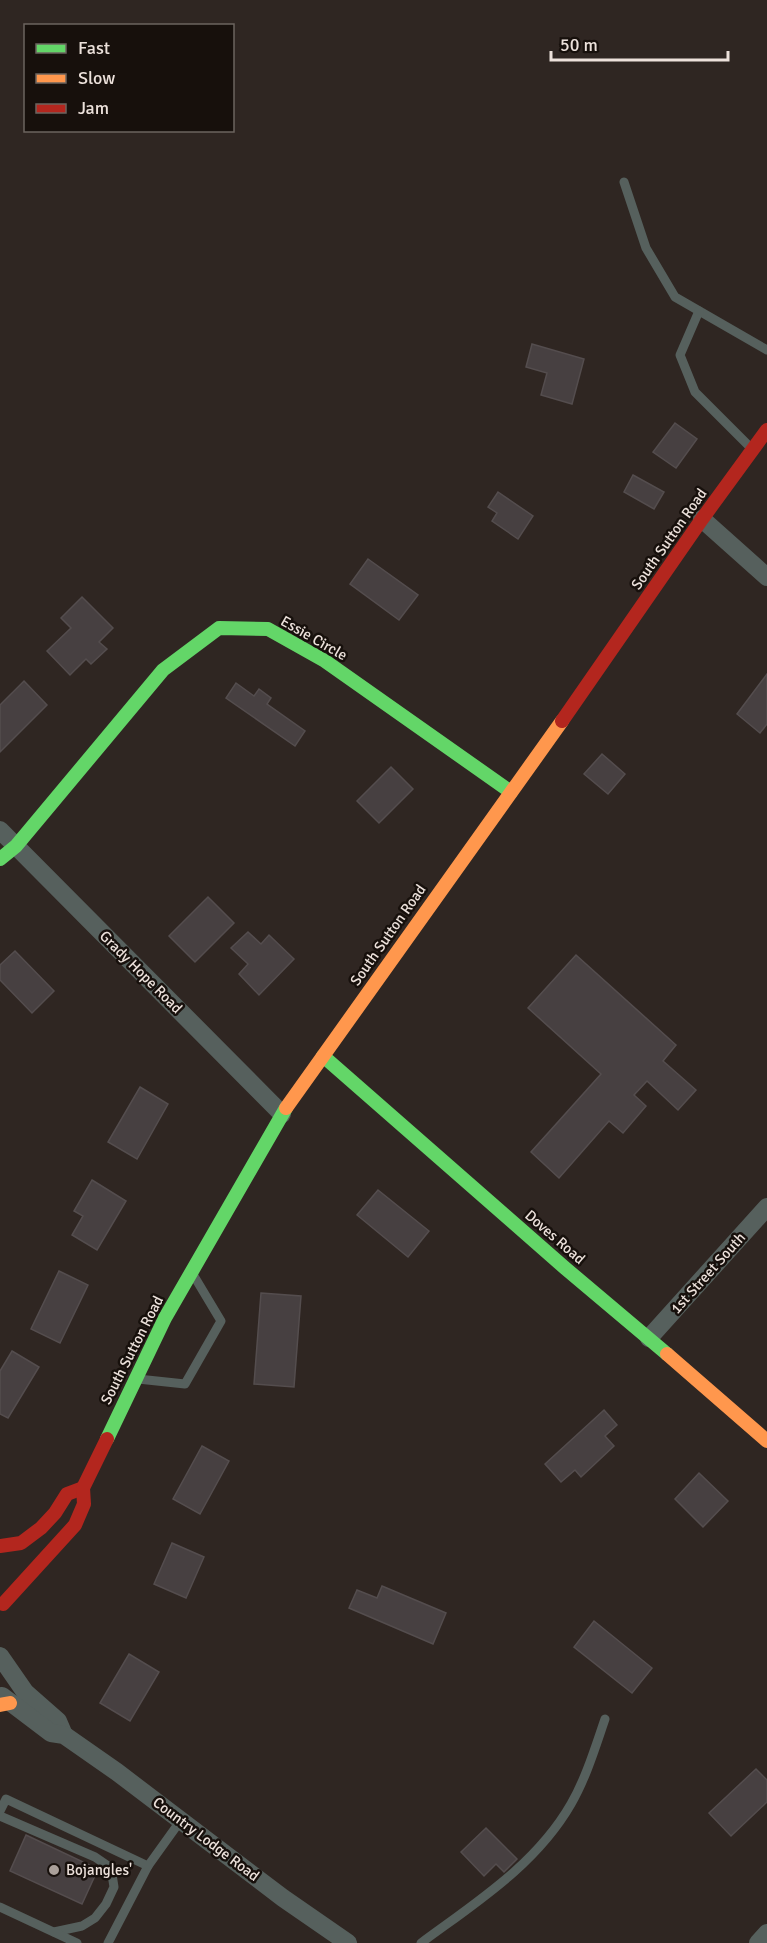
<svg xmlns="http://www.w3.org/2000/svg" width="767" height="1943" viewBox="0 0 767 1943" font-family="Signika,sans-serif">
  <style>
    .building { fill: #474041; stroke: #544d4e; stroke-width: 1.5 }
    .lines { fill: none; stroke-linecap: round; stroke-linejoin: round }
    .lane { stroke: #56605d; stroke-width: 9 }
    .street { stroke: #56605d; stroke-width: 18 }
    .fast { stroke: #63d668; stroke-width: 14 }
    .slow { stroke: #ff974d; stroke-width: 14 }
    .jam { stroke: #b3261e; stroke-width: 14 }
    .poi-dot { fill: #aaa09a; stroke: #17100c; stroke-width: 2 }
    .labels { text-anchor: middle; dominant-baseline: central; stroke-width: 5; stroke-linejoin: round; paint-order: stroke }
    .street-label { font-size: 15px; fill: #ece1db; stroke: #17100c }
    .poi-label { font-size: 15px; fill: #ece1db; stroke: #17100c; text-anchor: start }
  </style>
  <rect width="100%" height="100%" fill="#2f2622"/>
  <!-- building -->
  <g class="building">
    <polygon points="532,344 584,359 572,404 541,395 547,373 526,367"/>
    <polygon points="675,423 697,439 676,468 653,452"/>
    <polygon points="633,475 664,492 654,509 624,492"/>
    <polygon points="498,492 533,516 518,539 492,521 497,513 488,507"/>
    <polygon points="368,559 418,595 399,620 350,584"/>
    <polygon points="82,597 113,628 99,642 107,649 91,664 86,659 70,675 47,651 71,628 61,618"/>
    <polygon points="767,674 767,724 760,733 737,714"/>
    <polygon points="24,681 47,705 0,752 0,705"/>
    <polygon points="236,683 254,696 259,689 271,698 267,704 305,731 295,746 226,698"/>
    <polygon points="602,754 625,774 608,794 584,774"/>
    <polygon points="391,767 413,789 379,823 357,801"/>
    <polygon points="208,897 234,923 195,962 169,936"/>
    <polygon points="248,932 261,944 269,935 294,959 259,995 239,974 248,964 231,948"/>
    <polygon points="15,951 54,991 32,1013 0,980 0,965"/>
    <polygon points="576,955 676,1045 663,1061 696,1090 678,1110 647,1081 634,1095 646,1106 623,1133 609,1121 559,1178 531,1152 601,1074 528,1008"/>
    <polygon points="140,1087 168,1104 137,1159 108,1142"/>
    <polygon points="92,1180 126,1201 97,1250 72,1235 83,1216 74,1211"/>
    <polygon points="378,1190 429,1231 408,1257 357,1215"/>
    <polygon points="59,1271 88,1285 60,1343 31,1329"/>
    <polygon points="261,1293 301,1296 294,1387 254,1384"/>
    <polygon points="12,1351 39,1367 8,1418 0,1414 0,1371"/>
    <polygon points="604,1410 617,1425 605,1436 614,1446 581,1477 575,1470 561,1482 545,1464"/>
    <polygon points="202,1446 229,1461 200,1514 173,1499"/>
    <polygon points="699,1473 728,1501 703,1527 675,1499"/>
    <polygon points="172,1543 204,1557 186,1598 154,1584"/>
    <polygon points="382,1586 446,1613 433,1644 349,1608 357,1590 377,1598"/>
    <polygon points="594,1621 652,1668 632,1693 574,1647"/>
    <polygon points="129,1654 159,1672 130,1721 100,1703"/>
    <polygon points="756,1769 767,1780 767,1802 731,1836 709,1813"/>
    <polygon points="486,1828 517,1859 504,1872 496,1864 484,1876 461,1852"/>
    <polygon points="26,1835 98,1869 82,1904 10,1871"/>
  </g>
  <g class="lines">
    <!-- lane -->
    <g class="lane">
      <polyline points="624,182 646,248 675,297 767,350"/>
      <polyline points="699,311 680,355 695,392 752,449"/>
      <polyline points="138,1379 185,1384 221,1321 194,1276"/>
      <polyline points="0,1811 6,1799 148,1866"/>
      <polyline points="0,1816 95,1857 111,1868 114,1887 106,1904 95,1918 82,1926 54,1932"/>
      <polyline points="0,1907 77,1943"/>
      <polyline points="108,1943 148,1866 181,1820"/>
      <path d="M421,1943C475,1903 536,1865 571,1804C586,1778 595,1748 605,1719"/>
    </g>
    <!-- street -->
    <g class="street">
      <polyline points="702,519 767,577"/>
      <polyline points="0,830 282,1114"/>
      <polyline points="649,1338 767,1207"/>
      <polyline points="0,1656 25,1692 58,1721 64,1735"/>
      <polyline points="2,1696 51,1733 64,1735 117,1772 283,1898 348,1943"/>
      <polyline points="758,1943 767,1933"/>
    </g>
    <!-- fast -->
    <g class="fast">
      <polyline points="0,859 16,846 163,670 219,628 268,629 325,661 511,792"/>
      <polyline points="323,1056 565,1268 667,1354"/>
      <polyline points="107,1439 165,1318 286,1108"/>
    </g>
    <!-- slow -->
    <g class="slow">
      <polyline points="286,1108 562,721"/>
      <polyline points="667,1354 767,1441"/>
      <polyline points="0,1705 10,1703"/>
    </g>
    <!-- jam -->
    <g class="jam">
      <polyline points="562,721 702,519 767,430"/>
      <polyline points="0,1546 21,1543 41,1528 55,1513 67,1494 83,1488"/>
      <polyline points="3,1604 75,1525 84,1504 83,1488 107,1439"/>
    </g>
  </g>
  <!-- markers -->
  <circle class="poi-dot" cx="54" cy="1870" r="6"/>
  <g class="labels">
    <!-- street labels -->
    <g class="street-label">
      <text transform="translate(669 539) rotate(-55)">South Sutton Road</text>
      <text transform="translate(314 638) rotate(30)">Essie Circle</text>
      <text transform="translate(388 935) rotate(-55)">South Sutton Road</text>
      <text transform="translate(141 972) rotate(45)">Grady Hope Road</text>
      <text transform="translate(555 1237) rotate(41)">Doves Road</text>
      <text transform="translate(708 1273) rotate(-48)">1st Street South</text>
      <text transform="translate(132 1350) rotate(-63)">South Sutton Road</text>
      <text transform="translate(206 1839) rotate(37)">Country Lodge Road</text>
    </g>
    <!-- poi labels -->
    <g class="poi-label">
      <text x="66" y="1870">Bojangles'</text>
    </g>
  </g>
  <!-- legend -->
  <rect x="24" y="24" width="210" height="108" fill="#17100c" stroke="#6c645f" stroke-width="1.5"/>
  <rect x="36" y="44" width="30" height="9" fill="#63d668" stroke="#6c645f" stroke-width="1.5"/>
  <text x="78" y="54" font-size="18" fill="#ece1db">Fast</text>
  <rect x="36" y="74" width="30" height="9" fill="#ff974d" stroke="#6c645f" stroke-width="1.5"/>
  <text x="78" y="84" font-size="18" fill="#ece1db">Slow</text>
  <rect x="36" y="104" width="30" height="9" fill="#b3261e" stroke="#6c645f" stroke-width="1.5"/>
  <text x="78" y="114" font-size="18" fill="#ece1db">Jam</text>
  <!-- scale -->
  <path d="M551 51v9h177v-9" fill="none" stroke="#ece1db" stroke-width="3"/>
  <text x="560" y="51" font-size="18" fill="#ece1db" stroke="#17100c" stroke-width="4.5" paint-order="stroke">50 m</text>
</svg>
